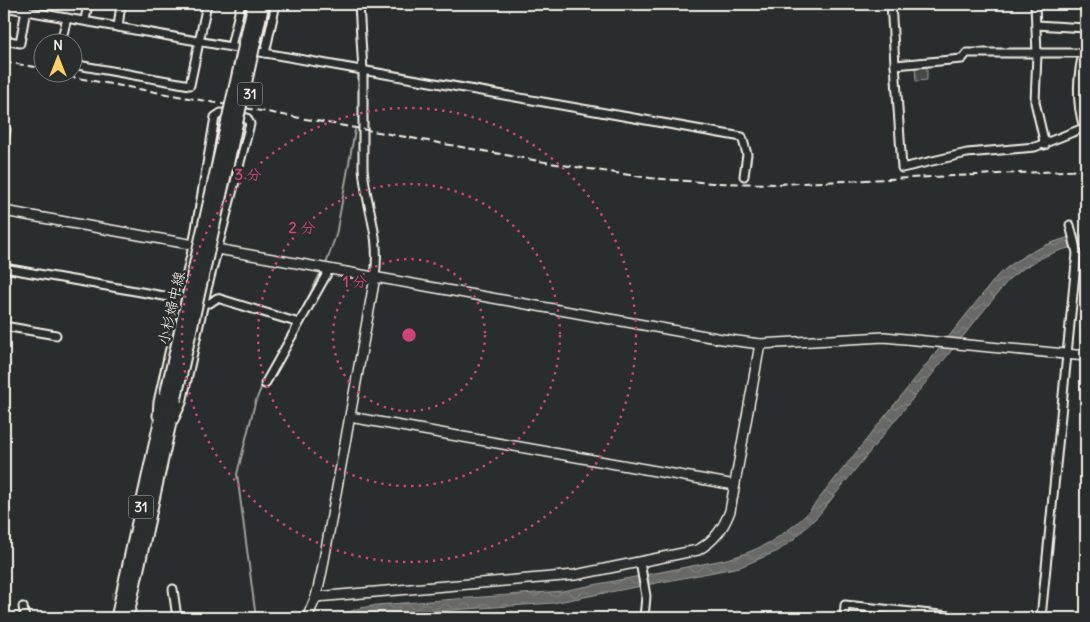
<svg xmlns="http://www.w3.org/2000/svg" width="1090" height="622" viewBox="0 0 1090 622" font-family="Delius,'Klee One',sans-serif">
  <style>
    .cemetery { fill: url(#cemetery-stones); stroke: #9c9c96 }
    .water { fill: url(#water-waves); stroke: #9f9f9a }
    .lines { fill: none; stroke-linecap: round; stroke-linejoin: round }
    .stream { stroke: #9f9f9a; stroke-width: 2 }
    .minor-tunnel { stroke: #484a4a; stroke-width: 7; stroke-dasharray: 7 3.5; stroke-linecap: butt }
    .minor-casing { stroke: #f4f1e8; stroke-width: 11 }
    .tertiary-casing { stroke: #f4f1e8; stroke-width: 12 }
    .primary-casing { stroke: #f4f1e8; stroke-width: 15 }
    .minor { stroke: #2a2d2e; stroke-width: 7 }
    .tertiary { stroke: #2a2d2e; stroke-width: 9 }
    .primary { stroke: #2a2d2e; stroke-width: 11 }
    .rail { stroke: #f4f1e8; stroke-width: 2; stroke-dasharray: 8 4; stroke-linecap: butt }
    .primary-bridge-casing { stroke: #f4f1e8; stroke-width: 15; stroke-linecap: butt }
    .primary-bridge { stroke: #2a2d2e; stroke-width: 11 }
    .ring { fill: none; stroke: #cc4377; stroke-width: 2.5; stroke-dasharray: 2.5 5 }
    .labels { text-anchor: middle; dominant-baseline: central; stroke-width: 5; stroke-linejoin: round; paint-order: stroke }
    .shield { fill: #2a2d2e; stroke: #b7b6b0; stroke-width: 1 }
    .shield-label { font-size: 14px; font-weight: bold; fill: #f4f1e8 }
    .street-label { font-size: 15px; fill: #f4f1e8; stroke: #2a2d2e }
    .centre { fill: #cc4377; stroke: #2a2d2e; stroke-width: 2.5 }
    .ring-label { font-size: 15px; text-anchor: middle; font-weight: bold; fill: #cc4377; stroke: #2a2d2e; stroke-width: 5; stroke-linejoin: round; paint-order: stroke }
  </style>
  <defs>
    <pattern id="cemetery-stones" width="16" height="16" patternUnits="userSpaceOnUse" patternTransform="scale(1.25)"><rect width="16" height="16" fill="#444645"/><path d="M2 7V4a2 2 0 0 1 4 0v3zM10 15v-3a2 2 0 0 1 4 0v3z" fill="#606160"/></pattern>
    <pattern id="water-waves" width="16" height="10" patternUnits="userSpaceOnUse" patternTransform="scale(1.25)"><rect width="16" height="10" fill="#676866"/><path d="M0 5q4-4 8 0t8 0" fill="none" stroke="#7d7e7c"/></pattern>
  </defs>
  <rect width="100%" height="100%" fill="#2a2d2e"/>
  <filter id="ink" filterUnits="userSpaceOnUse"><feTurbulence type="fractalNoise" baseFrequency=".02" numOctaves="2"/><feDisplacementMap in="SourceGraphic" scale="10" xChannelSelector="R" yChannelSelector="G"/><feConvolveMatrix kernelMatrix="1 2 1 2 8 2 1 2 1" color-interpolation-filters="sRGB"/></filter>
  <g filter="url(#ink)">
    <!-- cemetery -->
    <polygon class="cemetery" points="927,65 927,80 916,81 915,66"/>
    <!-- water -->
    <path class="water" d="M1077,235H1086V245C1057,248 1034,260 1010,278L817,517L794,539L778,551L740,567L553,603L337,618L356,609L377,605L562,591L723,560C757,552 781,538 806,515L998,275C1022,254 1046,243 1077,235Z"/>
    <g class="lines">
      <!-- stream -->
      <g class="stream">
        <polyline points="326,264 336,235 355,130"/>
        <polyline points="297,320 322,270"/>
        <polyline points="256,618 237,474 255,403 263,383"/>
      </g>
      <!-- minor-tunnel -->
      <polyline class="minor-tunnel" points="111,596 143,593"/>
      <!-- minor casing -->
      <g class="minor-casing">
        <g id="minor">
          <path d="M359,4L363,71V168C366,209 381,233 375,277"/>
          <polyline points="891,4 902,168 967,153 1035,147 1086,127"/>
          <polyline points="1035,4 1037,54 1035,102 1045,145"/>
          <polyline points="4,7 742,137 747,154 744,176"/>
          <polyline points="85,20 88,4"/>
          <polyline points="1036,25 1086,28"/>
          <polyline points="118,27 121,4"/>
          <polyline points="4,40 20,43 27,4"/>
          <polyline points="61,42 67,18"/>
          <polyline points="231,46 241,4"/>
          <polyline points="265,53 276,4"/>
          <polyline points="72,64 190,85 207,4"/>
          <polyline points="895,65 962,59 967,53 1083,53"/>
          <path d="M1084,128C1075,99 1077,72 1086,43"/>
          <polyline points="4,142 6,130"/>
          <polyline points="4,268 181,299"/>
          <polyline points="204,303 210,303 217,298 299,323"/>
          <polyline points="4,326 56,335"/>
          <polyline points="265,384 329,270"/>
          <polyline points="157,416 158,402 193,246 215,117 221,113 247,118 250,124 206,293 182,403 174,420"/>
          <polyline points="640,562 646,596 644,618"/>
          <polyline points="173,589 177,618"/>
          <polyline points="23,607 25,618"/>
          <polyline points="844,618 845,605 969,618"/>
          <polyline points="1041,618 1077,253 1070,225"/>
        </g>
      </g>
      <!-- tertiary casing -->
      <g class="tertiary-casing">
        <g id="tertiary">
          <polyline points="4,211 722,339 760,344 884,337 1086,356"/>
          <polyline points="350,417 735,485"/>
          <path d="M316,597L575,575L698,550C715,540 723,529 730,511L760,344"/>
          <polyline points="307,618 316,597 322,571 375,277"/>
        </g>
      </g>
      <!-- primary casing -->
      <g class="primary-casing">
        <g id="primary">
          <polyline points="117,618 166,395"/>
          <polyline points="127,618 175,400"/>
        </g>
      </g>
      <!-- minor -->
      <use href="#minor" class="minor"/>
      <!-- tertiary -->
      <use href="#tertiary" class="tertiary"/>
      <!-- primary -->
      <use href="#primary" class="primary"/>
      <!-- rail -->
      <g class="rail">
        <polyline points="4,62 42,68"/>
        <polyline points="44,72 556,164 650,178 712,183 778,184 1086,170"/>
      </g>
      <!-- primary-bridge casing -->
      <g class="primary-bridge-casing">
        <g id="primary-bridge">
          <polyline points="166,395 254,4"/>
          <polyline points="175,400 263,4"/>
        </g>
      </g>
      <!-- primary-bridge -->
      <use href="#primary-bridge" class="primary-bridge"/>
    </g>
  </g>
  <!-- distance rings -->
  <g class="ring">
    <circle cx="409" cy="335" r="76"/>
    <circle cx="409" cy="335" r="151"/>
    <circle cx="409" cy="335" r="227"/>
  </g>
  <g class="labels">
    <!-- shield labels -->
    <g class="shield">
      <rect x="237.5" y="82.5" width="25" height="23" rx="4"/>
      <rect x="128.5" y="495.5" width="25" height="23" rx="4"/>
    </g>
    <g class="shield-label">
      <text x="250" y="94">31</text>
      <text x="141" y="507">31</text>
    </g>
    <!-- street labels -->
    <g class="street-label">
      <text transform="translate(171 308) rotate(-77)">小杉婦中線</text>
    </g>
  </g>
  <circle cx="409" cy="335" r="8" class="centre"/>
  <g class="ring-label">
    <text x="248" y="180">3 分</text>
    <text x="302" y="233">2 分</text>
    <text x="355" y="287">1 分</text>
  </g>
  <!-- margin -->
  <rect width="1090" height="622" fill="none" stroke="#2a2d2e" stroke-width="20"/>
  <rect x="10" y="10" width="1070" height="602" fill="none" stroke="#f4f1e8" stroke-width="2" filter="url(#ink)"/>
  <!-- north arrow -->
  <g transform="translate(58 58)"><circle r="24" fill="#2a2d2e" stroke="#7b7b78"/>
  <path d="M0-4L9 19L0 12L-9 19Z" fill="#ffd166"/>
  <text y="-8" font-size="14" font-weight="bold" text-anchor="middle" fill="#f4f1e8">N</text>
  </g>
</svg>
